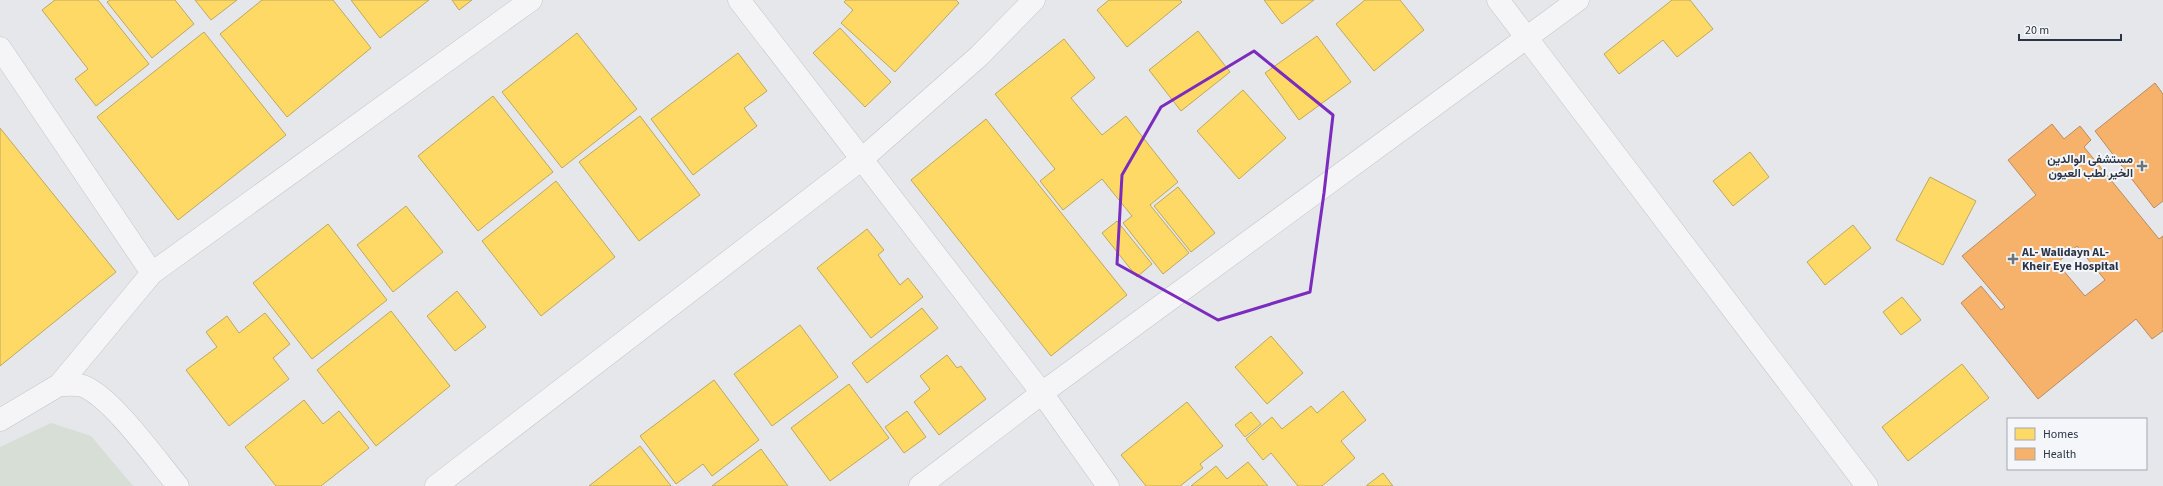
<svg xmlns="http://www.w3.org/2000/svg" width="2163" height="486" viewBox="0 0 2163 486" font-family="'Source Sans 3',Vazirmatn,sans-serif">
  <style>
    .green { fill: #d6ded5 }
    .homes { fill: #ffd966; stroke: #bfa85c }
    .health { fill: #f6b26b; stroke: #b98c60; fill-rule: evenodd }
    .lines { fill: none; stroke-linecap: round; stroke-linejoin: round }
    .minor-casing { stroke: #c3c5c8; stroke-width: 23 }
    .minor { stroke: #f5f5f7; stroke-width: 22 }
    .marked { fill: none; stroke: #7b2cbf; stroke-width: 3; stroke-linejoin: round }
    .poi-dot { fill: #6b737f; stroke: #f4f6f9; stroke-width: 1.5 }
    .labels { text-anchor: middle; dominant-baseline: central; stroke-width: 4; stroke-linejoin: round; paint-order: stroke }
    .poi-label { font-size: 12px; font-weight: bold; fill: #2a3446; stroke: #f4f6f9; text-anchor: end }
  </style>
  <rect width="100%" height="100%" fill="#e5e7ea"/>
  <!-- green -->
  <polygon class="green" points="51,423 91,436 133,486 0,486 0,447"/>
  <!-- homes -->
  <g class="homes">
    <polygon points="55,0 98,0 149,64 96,106 75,79 88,69 42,10"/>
    <polygon points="110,0 175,0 194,24 152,58 107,2"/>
    <polygon points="195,0 237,0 211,20"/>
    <polygon points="262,0 333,0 371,48 287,117 220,34"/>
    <polygon points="351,0 429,0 380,38"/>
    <polygon points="452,0 472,0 459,10"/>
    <polygon points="846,0 956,0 959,3 895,72 841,23 853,10 844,2"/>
    <polygon points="1109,0 1180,0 1182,2 1127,47 1097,10"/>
    <polygon points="1264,0 1314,0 1282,24"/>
    <polygon points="1365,0 1400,0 1424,30 1374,71 1336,24"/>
    <polygon points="1672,0 1690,0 1713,29 1677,57 1663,40 1619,74 1604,54"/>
    <polygon points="840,28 891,82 865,107 813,53"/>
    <polygon points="1198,31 1230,72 1181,111 1149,70"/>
    <polygon points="204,32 286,135 178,220 97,117"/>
    <polygon points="577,33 637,109 562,168 502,92"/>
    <polygon points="1317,36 1351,82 1299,120 1265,73"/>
    <polygon points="1064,39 1095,78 1071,98 1102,135 1126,116 1178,182 1150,205 1189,253 1163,274 1123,223 1132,216 1102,179 1063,210 1040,181 1055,169 995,94"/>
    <polygon points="738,53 767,91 744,108 757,126 693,175 651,119"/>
    <polygon points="1243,90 1286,138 1239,179 1197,131"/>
    <polygon points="493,96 553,172 478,231 418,156"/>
    <polygon points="640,116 700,195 639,241 579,162"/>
    <polygon points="986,119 1127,295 1051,356 911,180"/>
    <polygon points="0,128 116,272 0,366"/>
    <polygon points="1750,152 1769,177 1733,206 1713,181"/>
    <polygon points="1930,177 1976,201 1943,265 1896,240"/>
    <polygon points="556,181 615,257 541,316 482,241"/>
    <polygon points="1178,187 1215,233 1191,252 1154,206"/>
    <polygon points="406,206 443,252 393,292 357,245"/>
    <polygon points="1117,221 1152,264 1137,277 1102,233"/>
    <polygon points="328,224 387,300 312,359 253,283"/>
    <polygon points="1853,225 1871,248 1825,285 1807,262"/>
    <polygon points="867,229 884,250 878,255 900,285 908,278 923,297 871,338 817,268"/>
    <polygon points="457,291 486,327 455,351 427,316"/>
    <polygon points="1902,297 1921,320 1901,335 1883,312"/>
    <polygon points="922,308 938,328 867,383 852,363"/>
    <polygon points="391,311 450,386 376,446 317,370"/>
    <polygon points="265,313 290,344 273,358 289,379 229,426 186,370 217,347 206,332 227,316 239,333"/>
    <polygon points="800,325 838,377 772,426 734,374"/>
    <polygon points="1271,336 1303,373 1267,404 1235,367"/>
    <polygon points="947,355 957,368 961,366 986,399 939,435 914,402 930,389 920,376"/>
    <polygon points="1962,364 1989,398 1908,461 1882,427"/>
    <polygon points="714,380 759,440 712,476 703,464 676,484 640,436"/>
    <polygon points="849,384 889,438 830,481 791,428"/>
    <polygon points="1343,391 1366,420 1341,441 1355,458 1322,486 1298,486 1271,453 1263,460 1246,439 1272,417 1282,429 1311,406 1317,413"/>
    <polygon points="304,400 323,424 339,411 369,448 321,486 276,486 245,447"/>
    <polygon points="1187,402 1223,446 1200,464 1203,468 1180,486 1146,486 1121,455"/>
    <polygon points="907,411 926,437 904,453 885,427"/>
    <polygon points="1251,412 1261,424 1245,437 1235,425"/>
    <polygon points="640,446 671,486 589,486"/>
    <polygon points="761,449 788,486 712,486"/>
    <polygon points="1248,462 1268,486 1191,486 1216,466 1227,479"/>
    <polygon points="1383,473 1393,486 1366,486"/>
  </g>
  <!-- health -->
  <g class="health">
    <polygon points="2155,83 2163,94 2163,201 2154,208 2095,131"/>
    <path d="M2052,124L2064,139L2080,126L2091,140L2084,147L2159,239L2163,236V331L2152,339L2136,319L2038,399L1961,303L1981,286L2001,310L2005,307L1962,256L2036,195L2008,160ZM2077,246L2105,280L2085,296L2057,263Z"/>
  </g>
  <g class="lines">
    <!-- minor casing -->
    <g class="minor-casing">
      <g id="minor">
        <polyline points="739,0 1042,393 1108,486"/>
        <polyline points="1498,0 1867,486"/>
        <polyline points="0,48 152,273"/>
        <path d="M59,385C66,385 76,384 83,386C112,397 157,461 178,486"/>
        <polyline points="0,420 59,385 152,273 531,0"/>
        <polyline points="436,486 862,159 979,56 1034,0"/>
        <polyline points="920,486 1042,393 1578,0"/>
      </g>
    </g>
    <!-- minor -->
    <use href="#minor" class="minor"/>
  </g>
  <!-- marked area -->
  <path class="marked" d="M1254,51L1333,115L1324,193L1310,292L1218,320L1117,264L1122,175L1161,107Z"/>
  <!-- markers -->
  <g class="poi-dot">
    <path d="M2140 160h4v4h4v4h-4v4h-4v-4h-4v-4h4z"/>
    <path d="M2011 253h4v4h4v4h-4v4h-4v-4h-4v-4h4z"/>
  </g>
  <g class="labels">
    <!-- poi labels -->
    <g class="poi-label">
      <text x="2133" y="159">مستشفى الوالدين<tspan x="2133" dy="14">الخير لطب العيون</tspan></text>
      <text x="2022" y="252" text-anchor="start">AL- Walidayn AL-<tspan x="2022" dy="14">Kheir Eye Hospital</tspan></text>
    </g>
  </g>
  <!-- legend -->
  <rect x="2007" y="418" width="140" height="52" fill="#f4f6f9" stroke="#a3a8b1"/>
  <rect x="2015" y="428" width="20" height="12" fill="#ffd966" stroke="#a3a8b1"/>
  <text x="2043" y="438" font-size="12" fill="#2a3446">Homes</text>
  <rect x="2015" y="448" width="20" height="12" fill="#f6b26b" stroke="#a3a8b1"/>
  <text x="2043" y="458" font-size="12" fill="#2a3446">Health</text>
  <!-- scale -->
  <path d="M2019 34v6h102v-6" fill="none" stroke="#2a3446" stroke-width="2"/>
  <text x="2025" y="34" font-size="12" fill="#2a3446" stroke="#f4f6f9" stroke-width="3" paint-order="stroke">20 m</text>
</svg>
